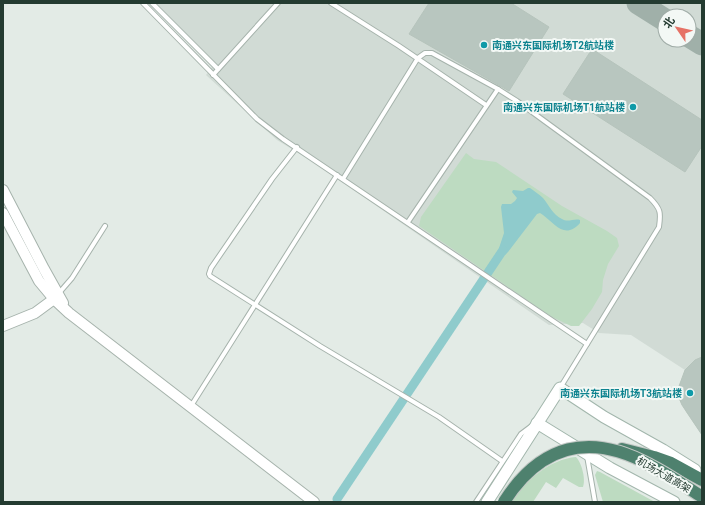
<svg xmlns="http://www.w3.org/2000/svg" width="705" height="505" viewBox="0 0 705 505" font-family="Roboto,'Noto Sans SC',sans-serif">
  <style>
    .built { fill: #d1dbd5; fill-rule: evenodd }
    .green { fill: #bddbc1 }
    .water { fill: #8fcbcc }
    .lines { fill: none; stroke-linecap: round; stroke-linejoin: round }
    .canal { stroke: #8fcbcc; stroke-width: 9 }
    .taxiway { stroke: #a0b0a9; stroke-width: 23 }
    .building { fill: #b8c6bf; stroke: #b6c4bc }
    .service-casing { stroke: #a6b3ac; stroke-width: 6 }
    .tertiary-casing { stroke: #a6b3ac; stroke-width: 12 }
    .secondary-casing { stroke: #a2b6ac; stroke-width: 13 }
    .trunk-casing { stroke: #c2c8c5; stroke-width: 14 }
    .service { stroke: #fff; stroke-width: 4 }
    .tertiary { stroke: #fff; stroke-width: 10 }
    .secondary { stroke: #fff; stroke-width: 11 }
    .trunk { stroke: #4e816e; stroke-width: 12 }
    .trunk-bridge-casing { stroke: #c2c8c5; stroke-width: 14; stroke-linecap: butt }
    .trunk-bridge { stroke: #4e816e; stroke-width: 12 }
    .culture-dot { fill: #0f9aa8; stroke: #f3f8f5; stroke-width: 1.5 }
    .labels { text-anchor: middle; dominant-baseline: central; stroke-width: 4; stroke-linejoin: round; paint-order: stroke }
    .culture-label { font-size: 10px; font-weight: bold; fill: #0d838f; stroke: #f3f8f5; text-anchor: end }
    .street-label { font-size: 10px; fill: #243b31; stroke: #f3f8f5 }
  </style>
  <rect width="100%" height="100%" fill="#e3ebe6"/>
  <!-- built -->
  <path class="built" d="M150,3H702V435L686,412L679,398L678,389L685,370L631,335L599,333L583,323L549,325L313,162L277,140L206,75L212,67ZM665,16H689V40H665Z"/>
  <!-- green -->
  <g class="green">
    <polygon points="466,153 474,159 496,162 562,206 607,231 617,238 619,246 608,264 603,280 602,292 592,309 579,326 571,326 552,317 419,226 421,217"/>
    <path d="M576,457C582,463 586,480 583,487H579L563,478L556,488L546,482L533,502H511C525,481 550,459 576,457Z"/>
    <polygon points="597,471 600,472 655,502 603,502 595,475"/>
  </g>
  <!-- water -->
  <path class="water" d="M528,188H530C534,191 539,194 543,198C549,205 553,215 562,219C568,223 574,218 580,220V223C565,240 555,224 543,215L540,213L537,214L508,252L505,255L501,254L499,248L504,233L501,207L502,204H511L515,201L517,198L512,192L513,190L523,191Z"/>
  <g class="lines">
    <!-- canal -->
    <polyline class="canal" points="337,499 503,250"/>
    <!-- taxiway -->
    <g class="taxiway">
      <polyline points="638,3 665,20"/>
      <polyline points="689,36 702,44"/>
    </g>
  </g>
  <!-- building -->
  <g class="building">
    <polygon points="429,3 511,3 549,27 509,91 409,34"/>
    <polygon points="592,49 702,120 702,146 685,172 563,94"/>
    <polygon points="702,357 702,435 682,405 679,398 678,389 685,370 695,360"/>
  </g>
  <g class="lines">
    <!-- service casing -->
    <g class="service-casing">
      <g id="service">
        <polyline points="143,3 257,119 283,139 587,344"/>
        <polyline points="152,3 218,69"/>
        <polyline points="331,3 399,46 486,105"/>
        <polyline points="213,75 278,3"/>
        <polyline points="297,147 272,179 211,268 209,274 210,276 320,346 439,417 502,461"/>
        <polyline points="343,179 418,58 425,53 432,53 498,89"/>
        <path d="M408,222L498,89L517,101L650,198C661,209 661,213 659,227L560,388"/>
        <polyline points="59,293 72,278 105,226"/>
        <polyline points="191,406 337,175"/>
        <polyline points="587,456 595,502"/>
        <polyline points="476,502 521,434 533,425"/>
      </g>
    </g>
    <!-- tertiary casing -->
    <g class="tertiary-casing">
      <g id="tertiary">
        <polyline points="3,190 44,269 63,303"/>
        <polyline points="3,213 39,281 54,299 69,313 314,502"/>
        <polyline points="3,326 35,313 54,299"/>
      </g>
    </g>
    <!-- secondary casing -->
    <g class="secondary-casing">
      <g id="secondary">
        <polyline points="537,423 610,468 674,502"/>
        <polyline points="487,502 560,388 604,417 663,450 695,470"/>
      </g>
    </g>
    <!-- trunk casing -->
    <g class="trunk-casing">
      <polyline id="trunk" points="622,449 654,457 671,463 702,480"/>
    </g>
    <!-- service -->
    <use href="#service" class="service"/>
    <!-- tertiary -->
    <use href="#tertiary" class="tertiary"/>
    <!-- secondary -->
    <use href="#secondary" class="secondary"/>
    <!-- trunk -->
    <use href="#trunk" class="trunk"/>
    <!-- trunk-bridge casing -->
    <g class="trunk-bridge-casing">
      <path id="trunk-bridge" d="M504,502C541,444 590,432 650,465C668,474 685,486 702,497"/>
    </g>
    <!-- trunk-bridge -->
    <use href="#trunk-bridge" class="trunk-bridge"/>
  </g>
  <!-- markers -->
  <g class="culture-dot">
    <circle cx="484" cy="45" r="4"/>
    <circle cx="633" cy="107" r="4"/>
    <circle cx="690" cy="393" r="4"/>
  </g>
  <g class="labels">
    <!-- culture labels -->
    <g class="culture-label">
      <text x="492" y="45" text-anchor="start">南通兴东国际机场T2航站楼</text>
      <text x="625" y="107">南通兴东国际机场T1航站楼</text>
      <text x="682" y="393">南通兴东国际机场T3航站楼</text>
    </g>
    <!-- street labels -->
    <g class="street-label">
      <text transform="translate(664 475) rotate(30)">机场大道高架</text>
    </g>
  </g>
  <!-- border -->
  <rect width="705" height="505" fill="none" stroke="#243b31" stroke-width="8"/>
  <!-- north arrow -->
  <g transform="translate(677 28) rotate(304)"><circle r="19" fill="#f3f8f5" stroke="#a0aca7"/>
  <path d="M0-3L7 15L0 10L-7 15Z" fill="#e67266"/>
  <text y="-6" font-size="11" font-weight="bold" text-anchor="middle" fill="#243b31">北</text>
  </g>
</svg>
